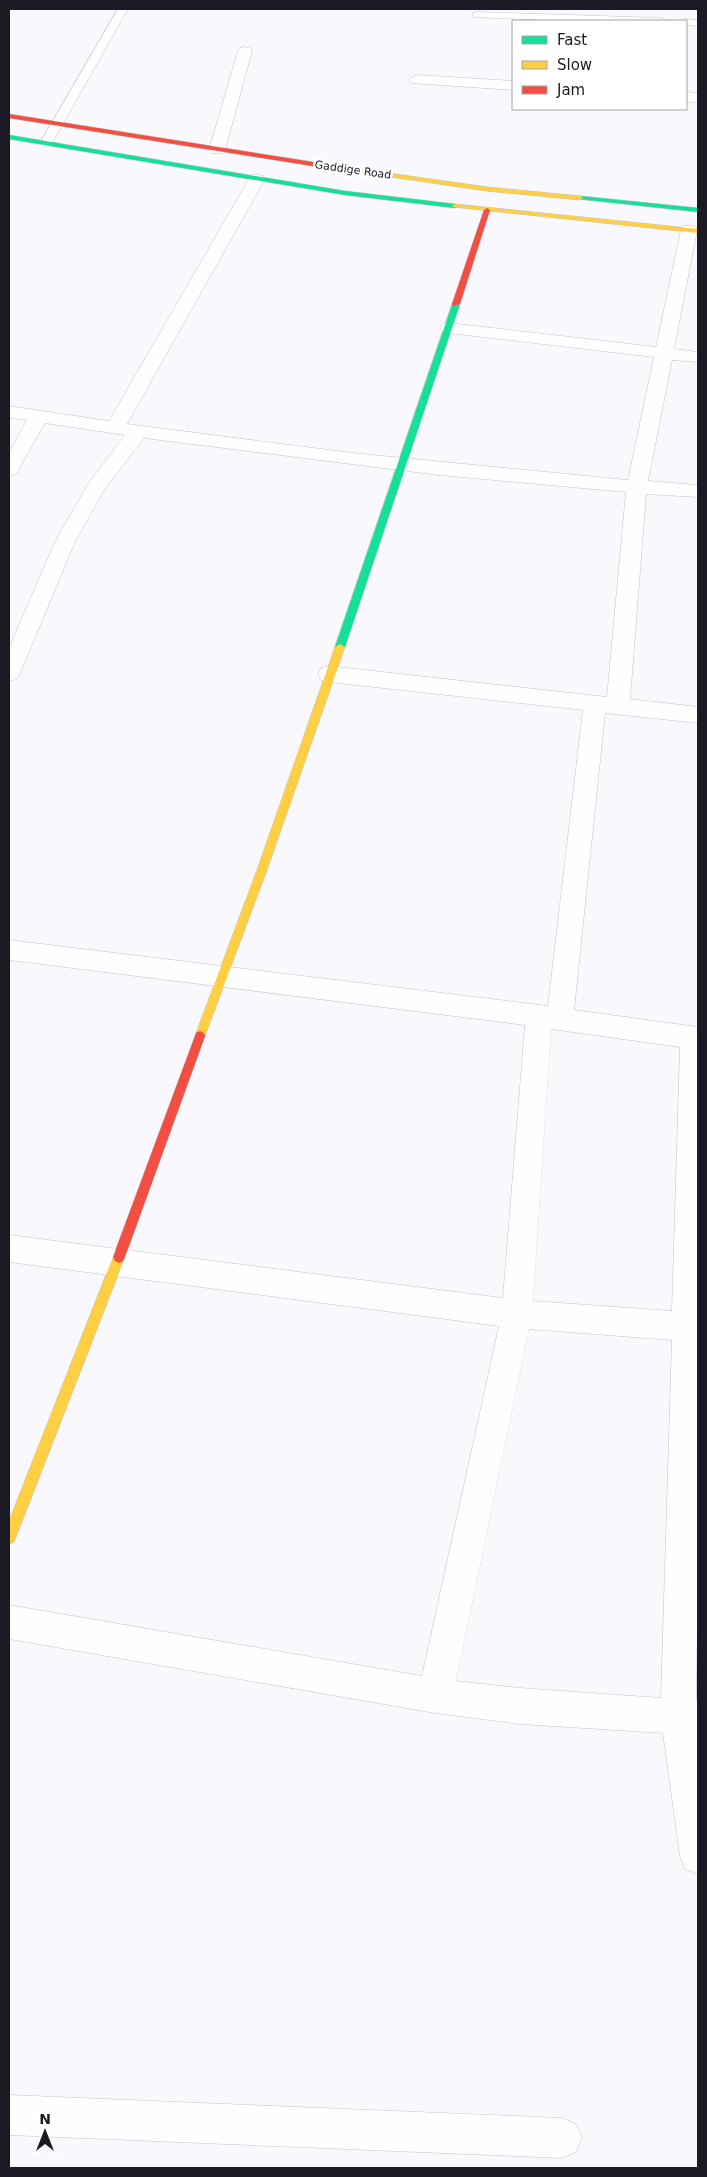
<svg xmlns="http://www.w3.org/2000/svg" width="707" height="2177" viewBox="0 0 707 2177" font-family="'DejaVu Sans',sans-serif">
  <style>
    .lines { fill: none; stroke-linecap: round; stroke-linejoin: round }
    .lane-casing { stroke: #c3c2c9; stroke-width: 1 }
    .street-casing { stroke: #c3c2c9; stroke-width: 1 }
    .fast-casing { stroke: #c3c2c9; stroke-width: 1 }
    .slow-casing { stroke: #c3c2c9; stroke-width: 1 }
    .jam-casing { stroke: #c3c2c9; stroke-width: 1 }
    .lane { fill: #fefeff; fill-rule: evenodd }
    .street { fill: #fefeff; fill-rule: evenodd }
    .fast { fill: #16e098; fill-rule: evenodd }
    .slow { fill: #ffcf43; fill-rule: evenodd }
    .jam { fill: #f24e42; fill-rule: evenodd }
    .labels { text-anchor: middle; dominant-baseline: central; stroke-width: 5; stroke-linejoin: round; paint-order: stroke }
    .far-street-label { font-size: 11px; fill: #1b1923; stroke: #fff }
  </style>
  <rect width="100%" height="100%" fill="#f9f8fc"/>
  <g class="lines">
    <!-- lane casing -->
    <g class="lane-casing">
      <g id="lane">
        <polygon points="118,9 128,9 52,143 46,146 42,145 40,143"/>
        <polygon points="477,12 662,18 667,21 574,21 473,17 473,13"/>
        <polygon points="686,19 698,20 698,26 686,25 686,21 681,21"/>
      </g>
    </g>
    <!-- street casing -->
    <g class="street-casing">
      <g id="street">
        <polygon points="245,47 250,48 252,51 225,150 223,153 211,153 209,150 238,51 240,48"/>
        <polygon points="417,75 513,81 513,90 412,83 409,80 412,77"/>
        <polygon points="686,92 698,93 698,103 686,102"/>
        <path d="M257,174L263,176L265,179L127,424L352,453L628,480L654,357L449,333L443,332L440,328L443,324L449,323L656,347L681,230L683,226H695L697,230L674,349L698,352V362L672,360L648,481L698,485V497L646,494L630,699L698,707V723L605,713L574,1010L698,1027V1564L696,1700H698V1874L685,1869L680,1856L663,1733L520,1724L435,1713L9,1639V1605L422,1676L499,1326L9,1262V1235L503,1298L525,1025L9,960V940L548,1006L583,710L329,682L321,680L318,674L321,668L329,666L607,697L626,492L439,475L144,438L104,490L75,542L20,673L17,679L9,681V648L55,542L88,484L125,435L45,423L16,474L9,476V453L27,420L9,418V406L109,421L249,179L251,176ZM551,1029L680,1047L672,1311L533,1301ZM529,1329L672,1340L661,1698L520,1688L456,1681Z"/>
        <polygon points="9,2095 562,2118 576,2124 582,2138 576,2152 562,2158 9,2135"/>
      </g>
    </g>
    <!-- fast casing -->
    <g class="fast-casing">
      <g id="fast">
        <polygon points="9,135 345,191 455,204 458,206 455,208 345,195 9,139"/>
        <polygon points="580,196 698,208 698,212 578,199 578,197"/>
        <polygon points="453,302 460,304 345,647 343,649 337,649 335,647"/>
      </g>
    </g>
    <!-- slow casing -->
    <g class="slow-casing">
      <g id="slow">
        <polygon points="338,166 487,187 580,196 583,198 580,200 487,191 336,169 335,168"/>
        <polygon points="455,204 698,229 698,233 453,207 452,206"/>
        <polygon points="340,644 345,647 267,870 205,1036 204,1039 196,1039 195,1036 257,870 335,647"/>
        <polygon points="119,1251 123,1253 125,1257 16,1537 14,1542 9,1544 9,1521 113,1257 115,1253"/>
      </g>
    </g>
    <!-- jam casing -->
    <g class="jam-casing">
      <g id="jam">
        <polygon points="9,114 338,166 341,168 338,170 9,118"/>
        <polygon points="487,208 490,210 460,304 453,306 452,304 484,210"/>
        <polygon points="200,1031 204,1033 205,1036 125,1257 123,1261 119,1263 115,1261 113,1257 195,1036 196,1033"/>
      </g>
    </g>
    <!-- lane -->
    <use href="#lane" class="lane"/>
    <!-- street -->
    <use href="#street" class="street"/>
    <!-- fast -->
    <use href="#fast" class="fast"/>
    <!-- slow -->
    <use href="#slow" class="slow"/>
    <!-- jam -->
    <use href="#jam" class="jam"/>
  </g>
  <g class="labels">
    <!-- far-street labels -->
    <g class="far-street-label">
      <text transform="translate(353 170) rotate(8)">Gaddige Road</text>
    </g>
  </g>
  <!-- border -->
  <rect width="707" height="2177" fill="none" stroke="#1b1923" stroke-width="20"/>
  <!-- legend -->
  <rect x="512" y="20" width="175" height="90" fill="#ffffff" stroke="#a4a3a7"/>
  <rect x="522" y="36" width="25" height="8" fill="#16e098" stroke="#a4a3a7"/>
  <text x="557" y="45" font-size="15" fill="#1b1923">Fast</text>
  <rect x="522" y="61" width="25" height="8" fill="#ffcf43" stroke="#a4a3a7"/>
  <text x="557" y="70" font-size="15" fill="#1b1923">Slow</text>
  <rect x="522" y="86" width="25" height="8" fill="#f24e42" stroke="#a4a3a7"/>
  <text x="557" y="95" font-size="15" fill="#1b1923">Jam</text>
  <!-- north arrow -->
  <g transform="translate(45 2132)" stroke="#ffffff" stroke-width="4" paint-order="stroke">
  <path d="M0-4L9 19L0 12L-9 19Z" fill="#1b1923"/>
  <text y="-8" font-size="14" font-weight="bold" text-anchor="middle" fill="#1b1923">N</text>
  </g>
</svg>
